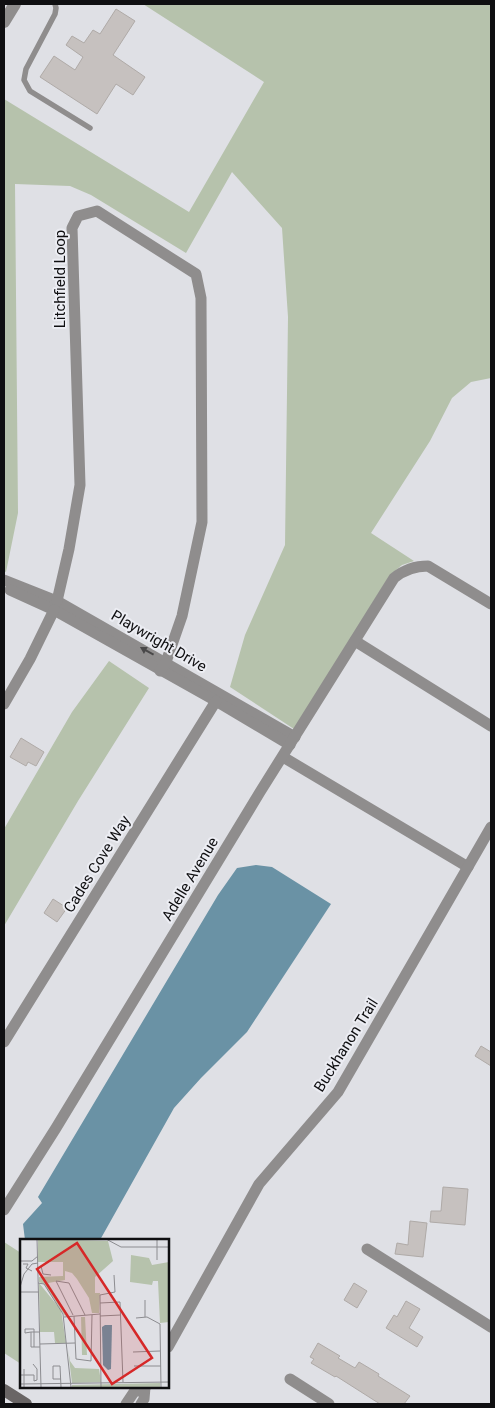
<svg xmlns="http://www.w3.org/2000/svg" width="495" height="1408" viewBox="0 0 495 1408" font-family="Roboto,sans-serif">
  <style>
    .green { fill: #b6c2ac }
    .water { fill: #6a92a5 }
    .building { fill: #c6c1bf; stroke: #afaaa7 }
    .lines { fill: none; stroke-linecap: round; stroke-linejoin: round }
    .service { stroke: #8f8d8d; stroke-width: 5.5 }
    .minor { stroke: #8f8d8d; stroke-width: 11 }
    .tertiary { stroke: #8f8d8d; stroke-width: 12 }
    .secondary { stroke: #696565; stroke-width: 12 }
    .oneway { fill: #494849 }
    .labels { text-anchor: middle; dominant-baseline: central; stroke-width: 4; stroke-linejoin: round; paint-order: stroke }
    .street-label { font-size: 15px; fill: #0f0f11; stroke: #ecedf3 }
    .inset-road { fill: none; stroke: #8c8c90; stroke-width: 1 }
    .view { fill: #d62828; fill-opacity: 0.15; stroke: #d62828; stroke-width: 2.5 }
    .inset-edge { fill: none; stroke: #0f0f11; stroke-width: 2.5 }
  </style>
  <rect width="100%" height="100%" fill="#dfe0e5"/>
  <!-- green -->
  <g class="green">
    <polygon points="143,4 491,4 491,378 471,382 452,398 430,441 371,533 414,561 402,565 390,575 294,729 230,687 245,635 285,545 288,317 282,228 232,172 186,253 91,195 70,186 15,184 18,513 6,572 4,571 4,99 189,212 264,82"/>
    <polygon points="109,661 149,688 78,801 4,926 4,829 72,712"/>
    <polygon points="4,1242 21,1253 21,1364 4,1353"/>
  </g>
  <!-- water -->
  <polygon class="water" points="256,865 272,867 331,904 247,1032 201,1078 174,1108 100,1240 25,1240 23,1224 42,1203 38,1197 218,895 237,868"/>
  <!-- building -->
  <g class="building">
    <polygon points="116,9 135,21 113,55 145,77 133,95 116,84 97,114 40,77 54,56 75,70 83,57 66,45 72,36 84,43 93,30 100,34"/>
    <polygon points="21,738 44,752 36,766 28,762 26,766 10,757"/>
    <polygon points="53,899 67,908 57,922 44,913"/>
    <polygon points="481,1046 491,1052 491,1066 475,1056"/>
    <polygon points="443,1187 468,1189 465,1225 430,1222 431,1211 441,1211"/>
    <polygon points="410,1221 427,1223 423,1257 395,1254 397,1243 408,1245"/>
    <polygon points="354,1283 367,1291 357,1308 344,1300"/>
    <polygon points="406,1301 420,1309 409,1328 423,1337 417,1347 386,1328 394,1315 397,1317"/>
    <polygon points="318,1343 340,1356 338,1358 355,1368 359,1362 379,1374 378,1376 410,1396 404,1404 380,1404 336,1376 335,1377 311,1363 314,1359 310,1357"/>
  </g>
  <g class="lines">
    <!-- service -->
    <polyline class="service" points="55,4 56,8 55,14 26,69 24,80 30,91 90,128"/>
    <!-- minor -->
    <g class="minor">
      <polyline points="4,580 57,601 295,737"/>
      <polyline points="10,590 54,610 216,701 290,745"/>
      <polyline points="57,601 69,549 80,485 72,228 78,216 97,211 196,274 201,298 202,522 182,616 166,662 160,671"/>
      <polyline points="355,641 491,726"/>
      <polyline points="4,704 30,659 54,610"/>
      <polyline points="283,757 468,867"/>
      <polyline points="4,1042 216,701"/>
      <path d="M4,1210L56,1128L260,792L394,578C405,569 415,566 428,566L491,604"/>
      <polyline points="367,1249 491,1327"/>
      <polyline points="168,1347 259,1184 338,1092 491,827"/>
      <polyline points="290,1379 329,1404"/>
      <polyline points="126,1404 134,1392 145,1388"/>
      <polyline points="141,1404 144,1399 145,1387"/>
    </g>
    <!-- tertiary -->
    <polyline class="tertiary" points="4,22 15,4"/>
    <!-- secondary -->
    <polyline class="secondary" points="4,1390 26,1404"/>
  </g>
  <!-- one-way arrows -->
  <defs><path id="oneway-solid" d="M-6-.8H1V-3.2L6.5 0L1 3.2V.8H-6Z" transform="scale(1.25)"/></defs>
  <use class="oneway" href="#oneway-solid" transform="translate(147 651) rotate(-151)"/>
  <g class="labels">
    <!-- street labels -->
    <g class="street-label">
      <text transform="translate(60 279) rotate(-90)">Litchfield Loop</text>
      <text transform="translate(159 641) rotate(30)">Playwright Drive</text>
      <text transform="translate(97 864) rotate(-58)">Cades Cove Way</text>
      <text transform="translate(190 879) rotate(-59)">Adelle Avenue</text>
      <text transform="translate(346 1045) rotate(-58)">Buckhanon Trail</text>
    </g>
  </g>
  <!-- overview -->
  <g transform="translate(20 1239)">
    <rect width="149" height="149" fill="#dfe0e5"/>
    <path d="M18,0L88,2L93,22L75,38V54H80L79,74H72L69,59L57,40L52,34L45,32V41L28,44L45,71L48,76L45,77L24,45L19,43V38L43,37V23H18ZM111,16L129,19L132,26L149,23V83L140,84L138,42H133L132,46L110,43ZM19,44L41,71L46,104H35L34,93H20ZM61,78H65L67,116H62ZM48,111L50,122L55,129L79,130L81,143L52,144ZM140,144V148H52V146Z" fill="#b6c2ac"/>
    <path d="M85,86H92L91,130L88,131L83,126L82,88Z" fill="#6a92a5"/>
    <path class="inset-road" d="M17,0L21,148M86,0L101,8H149M137,0V21M0,22H12L18,17M3,25H8L6,29L12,32M21,27L23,35L31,36M18,44L24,45L43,75L51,148M0,48L4,35L12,25L18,24M0,53H19M125,61V78M80,64L100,63L103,143M53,76L36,42L49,44L65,76M54,77L56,120L71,122L72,76M80,77L101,76M44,78L80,75M116,79L127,78L140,85M140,85L141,148M11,93V108H14M20,93H11L5,94V90H14V108H20M20,105L55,104M113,113L140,112M114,127H141M4,130V148M0,136H14V142L17,141V130L13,125M41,140H33V127H40L41,148M0,145L149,143M81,148L80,56L95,53L94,36"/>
    <path class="view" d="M57,4L132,119L92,145L17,30Z"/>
    <rect width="149" height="149" class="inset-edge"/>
  </g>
  <!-- border -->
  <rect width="495" height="1408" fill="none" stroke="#0f0f11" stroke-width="10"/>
</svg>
